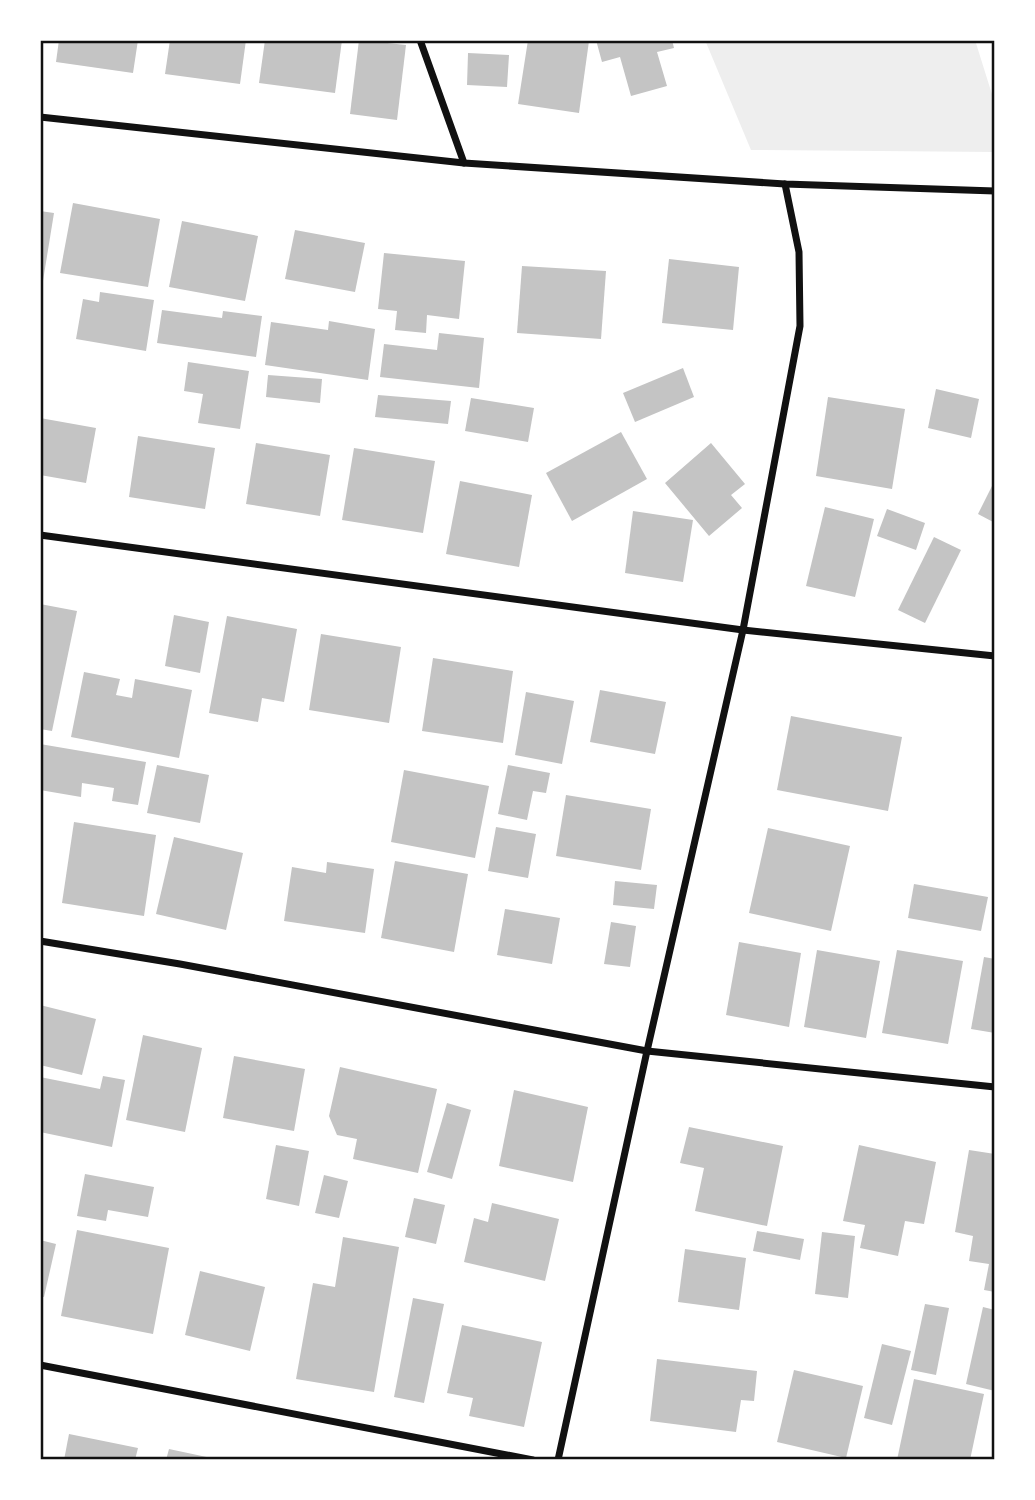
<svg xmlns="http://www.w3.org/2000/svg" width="1035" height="1500" viewBox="0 0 1035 1500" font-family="Roboto,sans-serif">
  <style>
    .green { fill: #eee }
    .building { fill: #c4c4c4 }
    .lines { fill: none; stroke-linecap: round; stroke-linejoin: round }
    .minor { stroke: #111; stroke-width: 7 }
    .neatline { fill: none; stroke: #111; stroke-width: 2.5 }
  </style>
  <rect width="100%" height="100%" fill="#fff"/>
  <!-- green -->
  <polygon class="green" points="705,40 975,40 995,104 995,152 751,150"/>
  <!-- building -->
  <g class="building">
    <polygon points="59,40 138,40 133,73 56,62"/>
    <polygon points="170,40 246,40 240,84 165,74"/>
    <polygon points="265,40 342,40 335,93 259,83"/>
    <polygon points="359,40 406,45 397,120 350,114"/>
    <polygon points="528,40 589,41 579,113 518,104"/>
    <polygon points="596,40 672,40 674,48 657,52 667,86 631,96 620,57 602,62"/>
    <polygon points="468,53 509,55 507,87 467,85"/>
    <polygon points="73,203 160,219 148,287 60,273"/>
    <polygon points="40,211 54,213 42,287 40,287"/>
    <polygon points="182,221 258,236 245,301 169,287"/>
    <polygon points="295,230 365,243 355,292 285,279"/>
    <polygon points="384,253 465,261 459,319 427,315 426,333 395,330 397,311 378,309"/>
    <polygon points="669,259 739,267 733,330 662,323"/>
    <polygon points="522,266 606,271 601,339 517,333"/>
    <polygon points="100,292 154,300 146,351 76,339 83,299 99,302"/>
    <polygon points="162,310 222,318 223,311 262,316 256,357 157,343"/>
    <polygon points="329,321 375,329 368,380 265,365 271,322 328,330"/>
    <polygon points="439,333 484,338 479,388 380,377 384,344 437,350"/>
    <polygon points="188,362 249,371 240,429 198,423 203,394 184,391"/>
    <polygon points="683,368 694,397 635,422 623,393"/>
    <polygon points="268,375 322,379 320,403 266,397"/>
    <polygon points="936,389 979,399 971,438 928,428"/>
    <polygon points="378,395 451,401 448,424 375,417"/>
    <polygon points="828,397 905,409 892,489 816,476"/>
    <polygon points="471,398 534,408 528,442 465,431"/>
    <polygon points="40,418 96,428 86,483 40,475"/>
    <polygon points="621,432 647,479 572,521 546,473"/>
    <polygon points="138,436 215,448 205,509 129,497"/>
    <polygon points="256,443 330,455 320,516 246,504"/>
    <polygon points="711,443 745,484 731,495 742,508 709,536 665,483"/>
    <polygon points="354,448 435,461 423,533 342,520"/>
    <polygon points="995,480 995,523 978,514"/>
    <polygon points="460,481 532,495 519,567 446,554"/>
    <polygon points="825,507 874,519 855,597 806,586"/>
    <polygon points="887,509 925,523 916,550 877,536"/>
    <polygon points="633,511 693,520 683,582 625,573"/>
    <polygon points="934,537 961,550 925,623 898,610"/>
    <polygon points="40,604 77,611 52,731 40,729"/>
    <polygon points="174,615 209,622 200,673 165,666"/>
    <polygon points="227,616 297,629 284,702 262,698 258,722 209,713"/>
    <polygon points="321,634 401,647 389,723 309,710"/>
    <polygon points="433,658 513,671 503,743 422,731"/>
    <polygon points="84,672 120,679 116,695 132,698 135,679 192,690 179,758 71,737"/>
    <polygon points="600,690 666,702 655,754 590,742"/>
    <polygon points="526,692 574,701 562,764 515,755"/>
    <polygon points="791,716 902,737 888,811 777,790"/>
    <polygon points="40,744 146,762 138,805 112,801 114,788 82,783 81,797 40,790"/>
    <polygon points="157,765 209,775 200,823 147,813"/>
    <polygon points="508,765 550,773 546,793 533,791 527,820 498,814"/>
    <polygon points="404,770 489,786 475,858 391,842"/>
    <polygon points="566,795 651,809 641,870 556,856"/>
    <polygon points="74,822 156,835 144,916 62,903"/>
    <polygon points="496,827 536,834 528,878 488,871"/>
    <polygon points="768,828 850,846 831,931 749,913"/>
    <polygon points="174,837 243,853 226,930 156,914"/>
    <polygon points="395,861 468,874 454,952 381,938"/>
    <polygon points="327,862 374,869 365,933 284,921 292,867 326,873"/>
    <polygon points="615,881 657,885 654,909 613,905"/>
    <polygon points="914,884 988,897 981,931 908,918"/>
    <polygon points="505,909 560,918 552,964 497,955"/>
    <polygon points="611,922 636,926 630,967 604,964"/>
    <polygon points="739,942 801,953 789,1027 726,1015"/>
    <polygon points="817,950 880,961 866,1038 804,1027"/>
    <polygon points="897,950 963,961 948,1044 882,1033"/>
    <polygon points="984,957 995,959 995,1033 971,1029"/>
    <polygon points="40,1005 96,1019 82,1075 40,1065"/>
    <polygon points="143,1035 202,1048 185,1132 126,1120"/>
    <polygon points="234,1056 305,1069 294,1131 223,1118"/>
    <polygon points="340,1067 437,1089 418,1173 353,1159 357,1139 337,1135 329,1116"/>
    <polygon points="103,1076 125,1080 112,1147 40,1132 40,1077 100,1089"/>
    <polygon points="514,1090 588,1107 573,1182 499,1166"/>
    <polygon points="447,1103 471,1110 452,1179 427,1172"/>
    <polygon points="689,1127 783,1146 767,1226 695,1211 704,1168 680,1163"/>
    <polygon points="276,1145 309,1151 299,1206 266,1199"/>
    <polygon points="859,1145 936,1162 924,1224 905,1221 898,1256 860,1248 865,1225 843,1221"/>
    <polygon points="969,1150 995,1154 995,1292 984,1290 989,1264 969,1261 973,1236 955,1232"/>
    <polygon points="85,1174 154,1187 148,1217 108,1210 106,1221 77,1216"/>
    <polygon points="324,1175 348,1181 339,1218 315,1213"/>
    <polygon points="414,1198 445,1205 436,1244 405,1237"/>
    <polygon points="492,1203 559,1219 545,1281 464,1262 474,1218 488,1222"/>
    <polygon points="77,1230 169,1248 153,1334 61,1316"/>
    <polygon points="757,1231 804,1239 800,1260 753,1251"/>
    <polygon points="822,1232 855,1236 848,1298 815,1294"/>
    <polygon points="343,1237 399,1247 374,1392 296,1379 313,1283 335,1287"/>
    <polygon points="40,1240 56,1244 44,1297 40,1296"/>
    <polygon points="685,1249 746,1258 739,1310 678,1302"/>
    <polygon points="200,1271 265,1287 250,1351 185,1335"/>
    <polygon points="413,1298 444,1304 424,1403 394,1397"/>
    <polygon points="925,1304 949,1308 936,1375 911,1370"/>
    <polygon points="983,1307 995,1310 995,1391 966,1384"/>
    <polygon points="462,1325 542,1342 524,1427 469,1416 473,1398 447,1393"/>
    <polygon points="882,1344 911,1351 892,1425 864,1418"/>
    <polygon points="657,1359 757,1371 754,1401 741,1400 736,1432 650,1421"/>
    <polygon points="794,1370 863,1386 846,1458 777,1442"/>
    <polygon points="914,1379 984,1394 970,1460 897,1460"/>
    <polygon points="69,1434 138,1448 135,1460 64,1460"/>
    <polygon points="169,1449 216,1459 216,1460 166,1460"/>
  </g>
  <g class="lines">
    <!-- minor -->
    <g class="minor">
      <polyline points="420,40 464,163"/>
      <polyline points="40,117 464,163 785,184 995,191"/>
      <polyline points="40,535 743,630 995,656"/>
      <polyline points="40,941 180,964 647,1051 995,1087"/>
      <polyline points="40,1365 533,1460"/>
      <polyline points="558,1460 647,1051 743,630 800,326 799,252 785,184"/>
    </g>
  </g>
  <!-- border -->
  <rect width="1035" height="1500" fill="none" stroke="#ffffff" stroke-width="84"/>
  <rect x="42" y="42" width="951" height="1416" class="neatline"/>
</svg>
